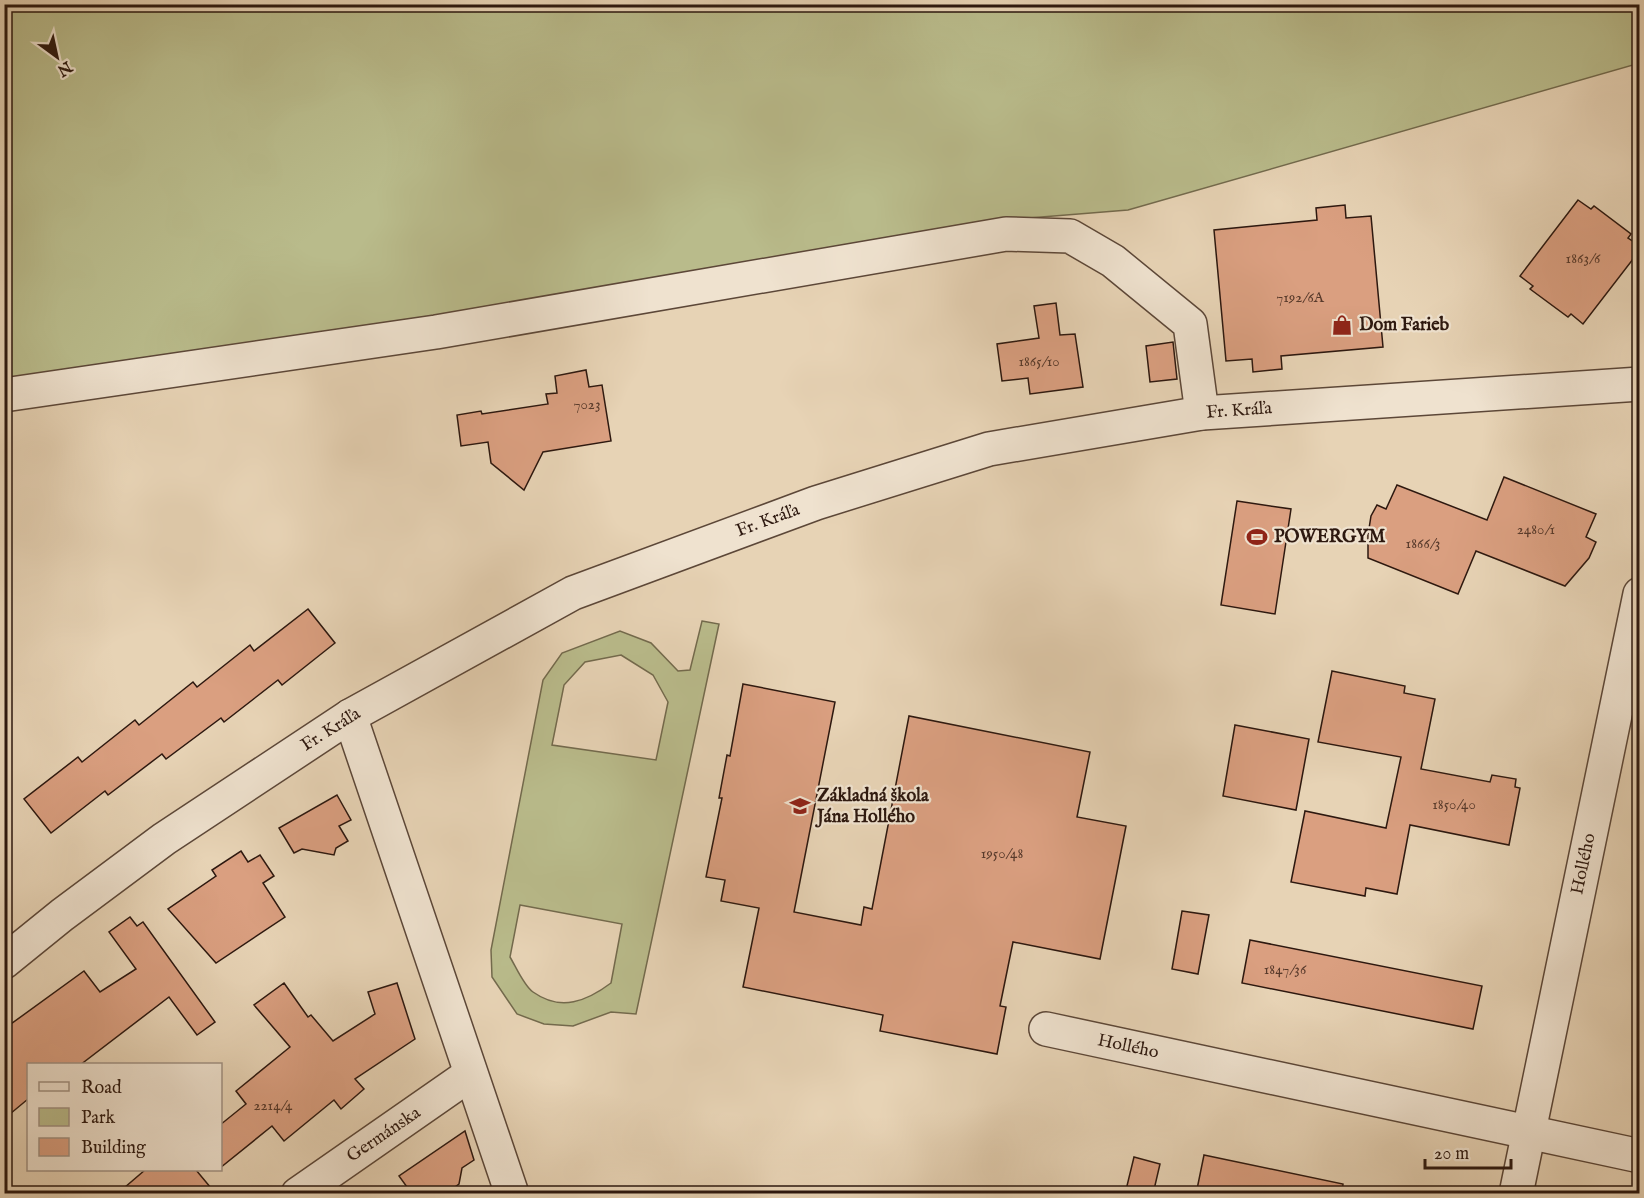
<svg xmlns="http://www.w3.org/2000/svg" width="1644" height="1198" viewBox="0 0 1644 1198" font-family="'IM FELL English',serif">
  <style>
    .green { fill: #b9bb8b; stroke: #736a4d; stroke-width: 1.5; fill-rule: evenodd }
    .building { fill: #da9f80; stroke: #2d180f; stroke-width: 1.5 }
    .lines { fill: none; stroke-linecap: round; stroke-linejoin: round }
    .minor-casing { stroke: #5c4738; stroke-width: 36 }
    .minor { stroke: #efe2cf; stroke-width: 33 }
    .labels { text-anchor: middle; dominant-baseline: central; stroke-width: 4.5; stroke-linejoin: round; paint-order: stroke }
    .number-label { font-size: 15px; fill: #583a2b }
    .poi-label { font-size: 18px; font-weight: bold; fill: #2d180f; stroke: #efe2cf; text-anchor: start }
    .street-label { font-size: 18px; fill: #2d180f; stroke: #efe2cf }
  </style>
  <rect width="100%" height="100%" fill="#e7d3b5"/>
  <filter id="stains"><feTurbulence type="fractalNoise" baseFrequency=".00333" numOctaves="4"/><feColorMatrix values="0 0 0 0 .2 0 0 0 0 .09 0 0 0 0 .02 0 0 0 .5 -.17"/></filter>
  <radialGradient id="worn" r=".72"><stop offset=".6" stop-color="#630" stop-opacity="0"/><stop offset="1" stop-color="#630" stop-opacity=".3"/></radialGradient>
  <!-- green -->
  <g class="green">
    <polygon points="1639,4 1640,63 1128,210 1029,218 348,348 5,396 4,5"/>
    <path d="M702,621L719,624L636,1014L611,1012L573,1026L544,1024L517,1014L492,977L491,950L543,680L562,653L620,631L651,643L678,671L690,670ZM621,655L653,675L668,702L656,760L552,745L564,685L585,662ZM520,905L622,924L611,983C587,1001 561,1012 533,992C524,986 516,967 510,957Z"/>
  </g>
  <!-- building -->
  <g class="building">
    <polygon points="1578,200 1591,209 1594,206 1631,234 1628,238 1640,246 1640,250 1583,324 1571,314 1568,317 1530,289 1533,286 1520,276"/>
    <polygon points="1345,205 1346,218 1371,216 1383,347 1281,356 1282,369 1253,372 1252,359 1226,361 1214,230 1317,220 1316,208"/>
    <polygon points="1056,303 1060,335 1075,334 1083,387 1030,394 1028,378 1002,381 997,344 1039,338 1034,306"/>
    <polygon points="1173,342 1177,379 1150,382 1146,346"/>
    <polygon points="586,370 589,387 602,385 611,441 543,452 524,490 491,463 488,442 461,446 457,415 481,411 482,414 548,404 546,394 557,393 555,376"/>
    <polygon points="1504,477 1596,514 1586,537 1596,542 1589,558 1565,586 1476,551 1458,594 1368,558 1368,535 1371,516 1377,505 1386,509 1397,485 1487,520"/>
    <polygon points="1237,501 1291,509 1275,614 1221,605"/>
    <polygon points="308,609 335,643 282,685 278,680 224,722 221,718 166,759 162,754 108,795 105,791 51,833 24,799 78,757 82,762 135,720 139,725 193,682 197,687 250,645 254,651"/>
    <polygon points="1332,671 1405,686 1404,693 1435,699 1421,769 1490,782 1492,775 1516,779 1515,787 1520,788 1509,845 1410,825 1397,894 1366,888 1365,896 1291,882 1305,811 1386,828 1401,757 1318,742"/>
    <polygon points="743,684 835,702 794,912 861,925 864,907 872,909 909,716 1090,752 1077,817 1126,826 1100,959 1013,942 1000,1006 1006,1007 997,1054 880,1031 883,1015 743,987 759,908 721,901 725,880 706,877 722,798 719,798 727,755 730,756"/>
    <polygon points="1235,725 1309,739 1296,810 1223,796"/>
    <polygon points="337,795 351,820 339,826 348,841 336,848 334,855 302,849 294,853 279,828"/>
    <polygon points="241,851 248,862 260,855 274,876 263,883 285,917 216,963 168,909 216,876 212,870"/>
    <polygon points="1182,911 1209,915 1198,974 1172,969"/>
    <polygon points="130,917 137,926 143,922 215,1022 197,1035 169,997 80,1065 28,1065 28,1099 4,1119 4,1029 84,971 100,992 136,969 109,932"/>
    <polygon points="1250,940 1482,986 1473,1029 1242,983"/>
    <polygon points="284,983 308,1017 311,1015 333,1041 375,1014 368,992 397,983 415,1039 355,1079 364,1089 341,1109 334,1100 284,1141 272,1126 220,1168 220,1125 246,1104 236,1091 290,1047 254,1005"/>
    <polygon points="465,1131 474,1160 462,1168 459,1184 445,1194 412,1194 399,1176"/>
    <polygon points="1204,1155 1343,1184 1342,1194 1196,1194"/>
    <polygon points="1134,1157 1160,1164 1153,1194 1125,1194"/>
    <polygon points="145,1170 196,1170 216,1194 117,1194"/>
  </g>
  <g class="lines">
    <!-- minor casing -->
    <g class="minor-casing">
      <g id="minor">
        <polyline points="4,395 436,332 1006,234 1070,236 1113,261 1190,324 1202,413"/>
        <polyline points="350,716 512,1194"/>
        <polyline points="4,962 62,915 164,839 350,716 573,593 816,503 989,449 1202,413 1640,384"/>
        <polyline points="1046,1029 1640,1156"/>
        <polyline points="298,1194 469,1075"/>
        <polyline points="1516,1194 1640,594"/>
      </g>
    </g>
    <!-- minor -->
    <use href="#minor" class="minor"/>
  </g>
  <!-- icons -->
  <defs>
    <g id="shop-bare" transform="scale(1.62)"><path d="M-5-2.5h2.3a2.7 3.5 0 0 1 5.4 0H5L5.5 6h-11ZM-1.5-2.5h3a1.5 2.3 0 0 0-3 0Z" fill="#8f2418" stroke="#efe2cf" stroke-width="2.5" paint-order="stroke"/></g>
    <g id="stadium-bare" transform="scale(1.62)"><path d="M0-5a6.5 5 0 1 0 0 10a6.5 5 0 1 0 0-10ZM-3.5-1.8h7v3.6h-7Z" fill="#8f2418" stroke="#efe2cf" stroke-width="2.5" paint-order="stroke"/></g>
    <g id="school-bare" transform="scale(1.62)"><path d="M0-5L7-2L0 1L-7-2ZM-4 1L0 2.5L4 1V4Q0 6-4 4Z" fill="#8f2418" stroke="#efe2cf" stroke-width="2.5" paint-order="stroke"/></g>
  </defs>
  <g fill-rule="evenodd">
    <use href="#shop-bare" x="1342" y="325"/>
    <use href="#stadium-bare" x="1257" y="537"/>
    <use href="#school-bare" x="800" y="806"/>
  </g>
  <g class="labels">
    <!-- number labels -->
    <g class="number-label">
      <text x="1583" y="258">1863/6</text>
      <text x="1300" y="297">7192/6A</text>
      <text x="1039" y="361">1865/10</text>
      <text x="587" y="404">7023</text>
      <text x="1536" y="529">2480/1</text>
      <text x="1423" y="543">1866/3</text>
      <text x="1454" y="804">1850/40</text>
      <text x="1002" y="853">1950/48</text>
      <text x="1285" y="969">1847/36</text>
      <text x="273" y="1105">2214/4</text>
    </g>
    <!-- poi labels -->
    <g class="poi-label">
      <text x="1359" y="325">Dom Farieb</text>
      <text x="1274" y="537">POWERGYM</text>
      <text x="817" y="796">Základná škola<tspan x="817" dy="21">Jána Hollého</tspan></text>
    </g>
    <!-- street labels -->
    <g class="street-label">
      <text transform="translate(1239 411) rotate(-4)">Fr. Kráľa</text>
      <text transform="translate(768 521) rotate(-20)">Fr. Kráľa</text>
      <text transform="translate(331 730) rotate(-32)">Fr. Kráľa</text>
      <text transform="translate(1584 864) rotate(-78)">Hollého</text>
      <text transform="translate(1128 1047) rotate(12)">Hollého</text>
      <text transform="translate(384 1135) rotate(-34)">Germánska</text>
    </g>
  </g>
  <!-- margin -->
  <rect width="1644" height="1198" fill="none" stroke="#e7d3b5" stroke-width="24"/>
  <rect x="6" y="6" width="1632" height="1186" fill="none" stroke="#2d180f" stroke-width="3"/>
  <rect x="12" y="12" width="1620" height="1174" fill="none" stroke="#2d180f" stroke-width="1.5"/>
  <!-- legend -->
  <rect x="27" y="1063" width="195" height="108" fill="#efe2cf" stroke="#a19182" stroke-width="1.5"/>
  <rect x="39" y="1082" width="30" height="9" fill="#efe2cf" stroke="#a19182" stroke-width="1.5"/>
  <text x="81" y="1093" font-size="18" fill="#2d180f">Road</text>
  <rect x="39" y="1108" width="30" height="18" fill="#b9bb8b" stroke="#a19182" stroke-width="1.5"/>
  <text x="81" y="1123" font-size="18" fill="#2d180f">Park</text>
  <rect x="39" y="1138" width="30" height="18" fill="#da9f80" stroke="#a19182" stroke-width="1.5"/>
  <text x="81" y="1153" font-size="18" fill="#2d180f">Building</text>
  <!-- north arrow -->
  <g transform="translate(57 57) rotate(147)" stroke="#efe2cf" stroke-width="4.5" paint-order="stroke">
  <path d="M0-4.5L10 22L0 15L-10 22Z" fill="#2d180f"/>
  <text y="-9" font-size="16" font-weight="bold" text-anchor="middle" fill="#2d180f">N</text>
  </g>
  <!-- scale -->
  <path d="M1425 1159v9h86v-9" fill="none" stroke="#2d180f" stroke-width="3"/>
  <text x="1434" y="1159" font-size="18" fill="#2d180f" stroke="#efe2cf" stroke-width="4.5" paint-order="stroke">20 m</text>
  <rect width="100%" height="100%" filter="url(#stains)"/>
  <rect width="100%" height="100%" fill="url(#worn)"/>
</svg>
